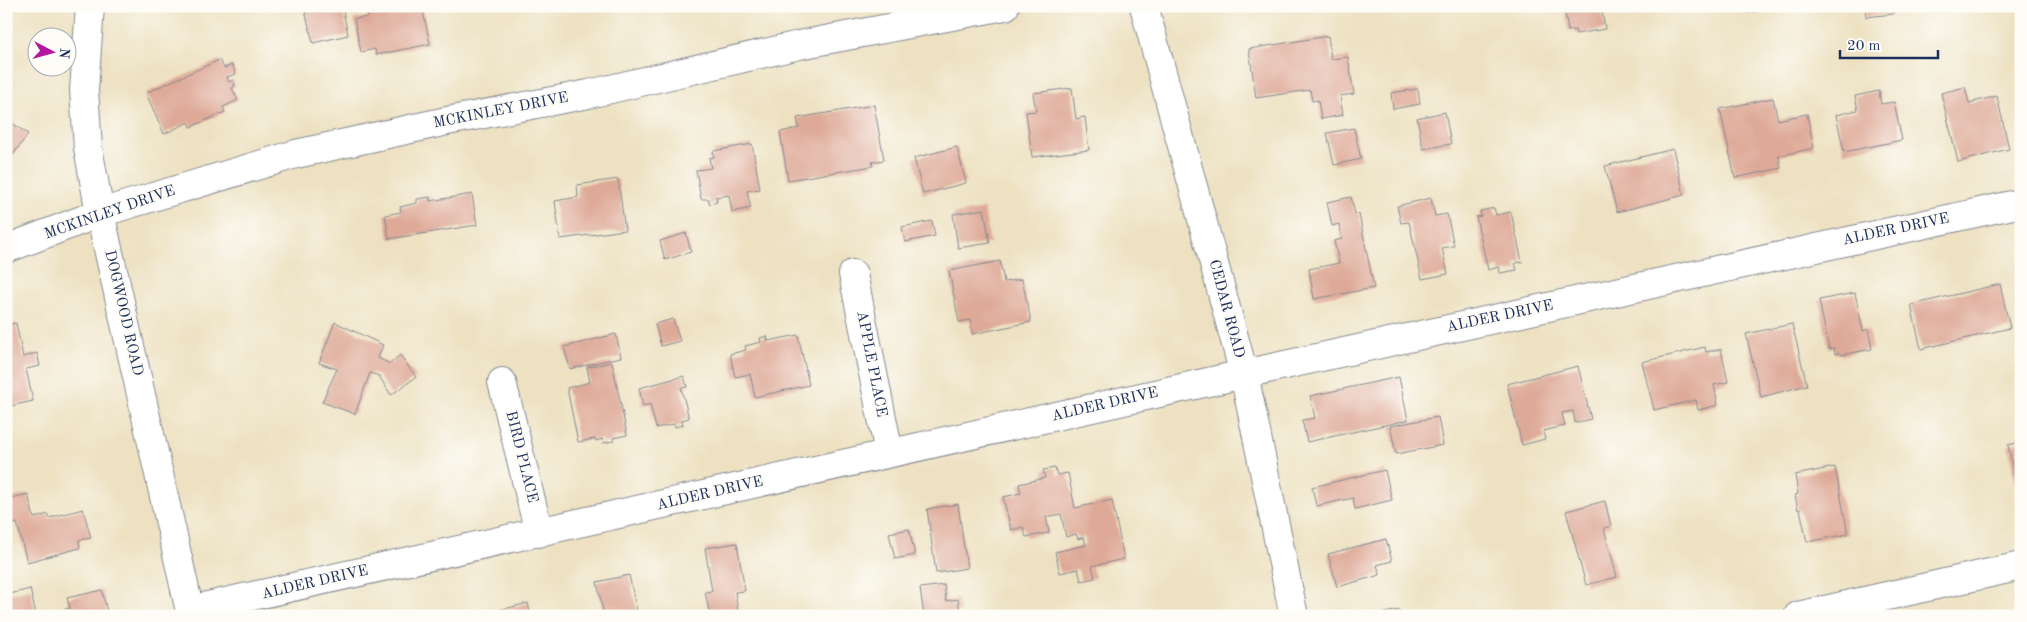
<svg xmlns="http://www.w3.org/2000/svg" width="2027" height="622" viewBox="0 0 2027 622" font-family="'Old Standard TT',serif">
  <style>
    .building { fill: #dea997 }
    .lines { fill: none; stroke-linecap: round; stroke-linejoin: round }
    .minor-casing { stroke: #848890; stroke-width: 30 }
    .minor { stroke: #fff; stroke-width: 28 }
    .labels { text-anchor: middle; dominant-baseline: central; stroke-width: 5; stroke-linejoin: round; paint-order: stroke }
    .street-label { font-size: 15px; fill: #1b2f5e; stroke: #fdfcf7 }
  </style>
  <rect width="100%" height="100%" fill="#fdfcf7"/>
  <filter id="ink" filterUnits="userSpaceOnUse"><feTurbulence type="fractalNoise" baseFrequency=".02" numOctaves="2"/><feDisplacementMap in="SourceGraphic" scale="10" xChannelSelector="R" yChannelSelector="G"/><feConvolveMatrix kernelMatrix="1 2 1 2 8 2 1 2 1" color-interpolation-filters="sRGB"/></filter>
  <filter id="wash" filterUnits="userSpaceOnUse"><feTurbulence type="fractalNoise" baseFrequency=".0096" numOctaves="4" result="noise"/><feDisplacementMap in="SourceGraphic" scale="20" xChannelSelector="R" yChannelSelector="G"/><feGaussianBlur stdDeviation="1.12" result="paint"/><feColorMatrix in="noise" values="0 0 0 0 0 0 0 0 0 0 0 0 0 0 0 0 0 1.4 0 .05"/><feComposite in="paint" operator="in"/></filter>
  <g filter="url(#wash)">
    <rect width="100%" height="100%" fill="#ede1c1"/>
    <g id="blocks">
      <!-- building -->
      <g class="building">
        <polygon points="326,6 342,6 348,35 313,43 305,11"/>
        <polygon points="376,6 422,6 430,44 376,55 375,49 361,52 354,19 368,17 366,8"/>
        <polygon points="1569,6 1601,6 1605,29 1576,34 1575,30 1568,31 1565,12 1570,12"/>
        <polygon points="1746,6 1779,6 1779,7 1747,13"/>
        <polygon points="1865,6 1892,6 1893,14 1866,17"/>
        <polygon points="1328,36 1331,59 1348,57 1354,94 1340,96 1343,115 1321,119 1318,100 1312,101 1310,90 1256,98 1249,49"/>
        <polygon points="219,60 224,68 232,65 236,74 227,77 229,82 233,80 235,86 232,88 238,100 223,107 225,112 191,127 189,122 164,134 146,93"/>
        <polygon points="1965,87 1969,103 1997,96 2009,149 1958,162 1941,93"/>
        <polygon points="1072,88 1076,119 1085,117 1089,150 1032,157 1026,112 1036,111 1033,93"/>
        <polygon points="1418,89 1420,104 1393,109 1391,93"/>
        <polygon points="1879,91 1881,104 1894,102 1902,140 1844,152 1836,115 1858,110 1855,96"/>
        <polygon points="1773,98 1778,120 1807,114 1814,148 1779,156 1781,168 1735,178 1720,109"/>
        <polygon points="874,105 884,160 872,162 873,166 788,180 780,132 799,128 797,118"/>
        <polygon points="1445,112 1451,144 1423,149 1417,118"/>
        <polygon points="6,119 28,134 6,165"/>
        <polygon points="1354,128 1361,159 1334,165 1327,133"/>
        <polygon points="752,144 760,189 747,191 751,208 732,212 729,195 716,197 717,202 709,204 709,199 701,199 696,170 711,168 709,158 714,157 713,151"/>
        <polygon points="957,147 966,183 923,194 914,158"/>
        <polygon points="1673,149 1684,195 1617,212 1605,166"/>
        <polygon points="618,179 625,230 560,239 555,201 578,197 577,185"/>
        <polygon points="472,194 477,225 389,239 385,215 401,212 400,207 417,203 417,199 430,197 430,201"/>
        <polygon points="1351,197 1355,214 1359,214 1374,288 1314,299 1309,269 1339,263 1334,241 1342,239 1339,224 1332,226 1327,202"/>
        <polygon points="1431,198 1435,216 1447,214 1454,246 1442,248 1448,274 1422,279 1409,222 1401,223 1397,206"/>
        <polygon points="1494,208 1496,215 1511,212 1522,262 1515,263 1517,270 1500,273 1499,267 1488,270 1476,217 1481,216 1480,211"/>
        <polygon points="984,209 990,243 958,248 953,214"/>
        <polygon points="932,221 935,236 905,242 902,227"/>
        <polygon points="686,233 691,252 665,260 660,241"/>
        <polygon points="1000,261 1004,282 1022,279 1031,322 972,334 970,320 959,322 949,271"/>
        <polygon points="2000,284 2010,328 1921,349 1911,305"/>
        <polygon points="1855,293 1863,331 1868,329 1872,349 1841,355 1839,353 1835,354 1834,348 1829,349 1819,300"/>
        <polygon points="673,319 680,341 661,346 655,324"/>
        <polygon points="335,322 383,345 378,358 390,364 400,355 416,377 391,395 379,376 370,373 355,414 322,402 337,369 319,363"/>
        <polygon points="16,323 23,357 37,353 40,366 26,369 33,401 6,407 6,325"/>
        <polygon points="1792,324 1807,385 1761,397 1746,334"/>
        <polygon points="616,334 621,357 570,369 564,347"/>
        <polygon points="798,335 809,385 755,397 750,374 735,377 730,354 746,350 745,346 761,342 760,338 767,336 768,341"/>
        <polygon points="1705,347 1706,352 1721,349 1728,382 1714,385 1718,405 1698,410 1696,400 1654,410 1642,362"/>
        <polygon points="612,362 627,435 613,438 614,441 603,443 602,439 596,441 595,439 578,442 567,388 590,382 587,367"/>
        <polygon points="1578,366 1591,419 1575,423 1573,411 1562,413 1565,426 1543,431 1545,439 1522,445 1507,384"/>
        <polygon points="684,376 687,387 681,388 689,418 682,420 683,425 675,427 674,424 656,428 650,404 643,406 639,388"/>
        <polygon points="1399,377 1408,420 1307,442 1302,420 1315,418 1310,396"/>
        <polygon points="1438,417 1443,445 1396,454 1390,426"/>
        <polygon points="2021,442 2021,491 2018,492 2008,445"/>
        <polygon points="1835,467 1848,534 1807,542 1800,509 1798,510 1795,495 1798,494 1795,475"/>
        <polygon points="1055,468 1057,475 1068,473 1075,508 1112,500 1124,559 1092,566 1095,578 1081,581 1078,569 1060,573 1055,552 1086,545 1084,537 1078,539 1076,534 1066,537 1061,514 1046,517 1049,533 1026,537 1023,527 1011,530 1003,497 1021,493 1019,484 1045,478 1043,470"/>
        <polygon points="1385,470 1392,500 1355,509 1353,498 1316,506 1312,487"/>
        <polygon points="28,494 34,518 48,514 49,518 83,509 91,538 79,540 80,548 27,562 17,523 6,526 6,499"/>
        <polygon points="1605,501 1611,526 1604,528 1617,577 1586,585 1566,511"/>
        <polygon points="958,504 967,568 936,573 927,509"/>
        <polygon points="909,529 915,555 895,559 889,533"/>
        <polygon points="1386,539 1392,561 1377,565 1380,575 1337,587 1328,554"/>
        <polygon points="737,543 745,591 735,592 739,616 710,616 705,592 712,591 705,548"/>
        <polygon points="629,575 638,615 604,616 597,582"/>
        <polygon points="944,585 946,601 958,599 960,612 924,616 920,588"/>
        <polygon points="30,589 36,614 6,616 6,595"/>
        <polygon points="102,590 108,616 46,616 45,614 70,608 67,598"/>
        <polygon points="528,603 531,616 480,616 480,615"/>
        <polygon points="1399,610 1401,616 1376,616 1376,615"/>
      </g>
    </g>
  </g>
  <g filter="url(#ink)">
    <use href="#blocks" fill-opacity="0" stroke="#848890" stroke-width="1"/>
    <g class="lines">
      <!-- minor casing -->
      <g class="minor-casing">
        <g id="minor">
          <polyline points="90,6 84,90 88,148 100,213 191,616"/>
          <polyline points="1144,6 1244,374 1294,616"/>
          <polyline points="6,249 100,213 296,154 447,121 589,94 799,45 1005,6"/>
          <polyline points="853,274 889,453"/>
          <polyline points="502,382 539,533"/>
          <polyline points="190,610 1244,374 2021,203"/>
          <polyline points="1798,616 2021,566"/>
        </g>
      </g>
      <!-- minor -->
      <use href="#minor" class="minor"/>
    </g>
  </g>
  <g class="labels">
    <!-- street labels -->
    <g class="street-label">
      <text transform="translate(501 111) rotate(-11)">MCKINLEY DRIVE</text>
      <text transform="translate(110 213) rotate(-19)">MCKINLEY DRIVE</text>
      <text transform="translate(1896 230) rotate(-12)">ALDER DRIVE</text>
      <text transform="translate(1226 309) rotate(75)">CEDAR ROAD</text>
      <text transform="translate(123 313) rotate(77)">DOGWOOD ROAD</text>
      <text transform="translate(1500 317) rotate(-12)">ALDER DRIVE</text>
      <text transform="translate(871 364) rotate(79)">APPLE PLACE</text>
      <text transform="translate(1105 405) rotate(-13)">ALDER DRIVE</text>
      <text transform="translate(521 457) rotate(76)">BIRD PLACE</text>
      <text transform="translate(710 494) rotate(-13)">ALDER DRIVE</text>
      <text transform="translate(315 583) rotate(-13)">ALDER DRIVE</text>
    </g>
  </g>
  <!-- margin -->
  <rect width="2027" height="622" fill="none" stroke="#fdfcf7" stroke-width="25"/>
  <!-- north arrow -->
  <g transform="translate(52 52) rotate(96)"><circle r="24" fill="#fdfcf7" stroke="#a3aaba"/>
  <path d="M0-4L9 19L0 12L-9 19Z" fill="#b5179e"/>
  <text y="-8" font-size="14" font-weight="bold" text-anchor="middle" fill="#1b2f5e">N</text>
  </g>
  <!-- scale -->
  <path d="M1840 50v8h98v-8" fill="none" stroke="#1b2f5e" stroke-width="2.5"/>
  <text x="1847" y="50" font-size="15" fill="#1b2f5e" stroke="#fdfcf7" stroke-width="4" paint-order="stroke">20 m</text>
</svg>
